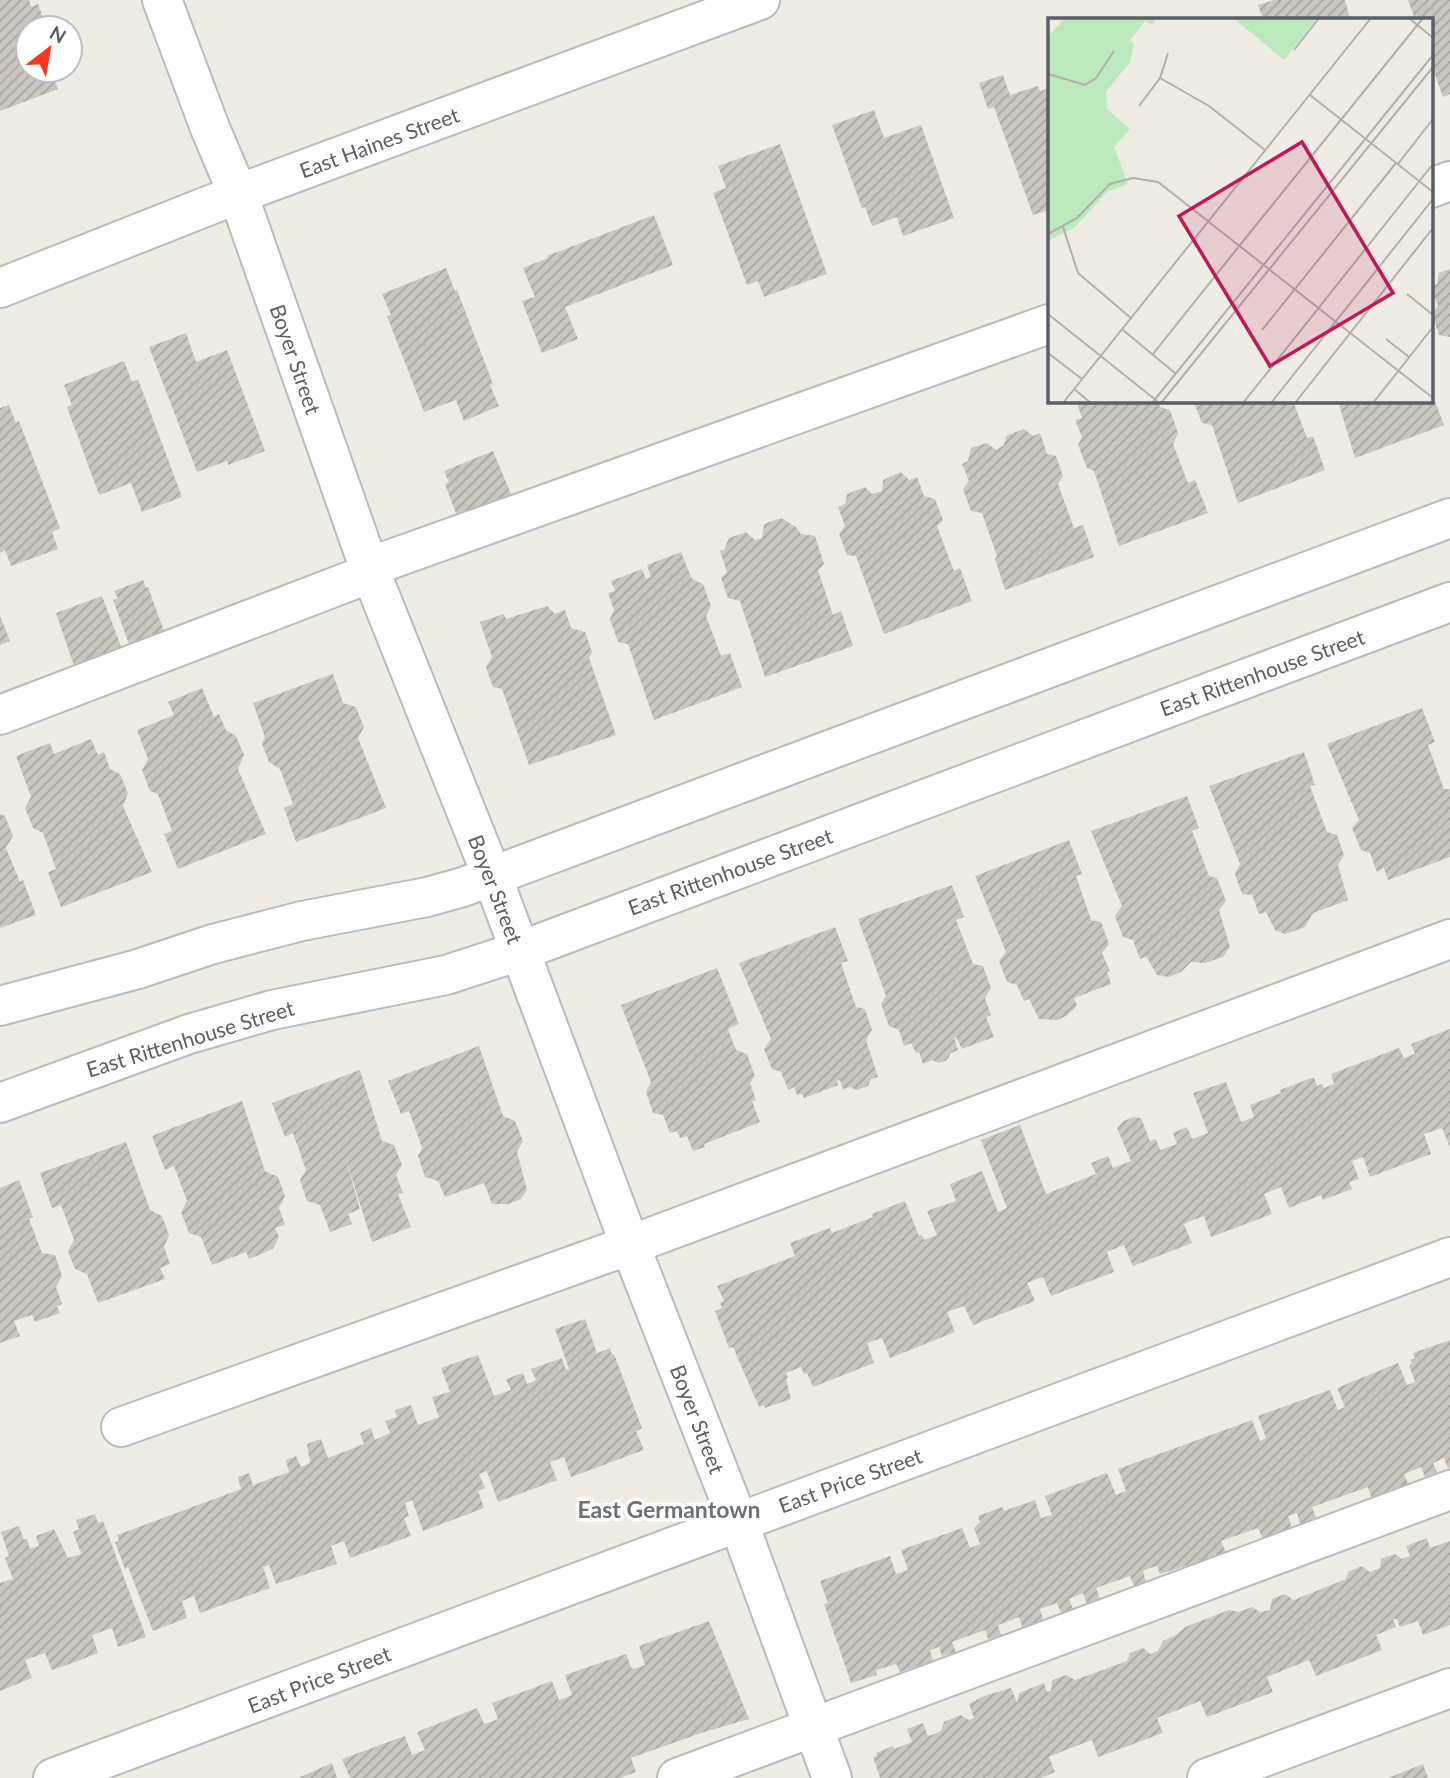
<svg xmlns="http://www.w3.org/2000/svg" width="1450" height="1778" viewBox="0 0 1450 1778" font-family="Lato,sans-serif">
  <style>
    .building { fill: url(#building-hatch) }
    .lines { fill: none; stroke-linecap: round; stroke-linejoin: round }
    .minor-casing { stroke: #b8bbc1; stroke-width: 42 }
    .minor { stroke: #fff; stroke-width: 38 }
    .labels { text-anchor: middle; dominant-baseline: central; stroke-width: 7; stroke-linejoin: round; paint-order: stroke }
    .street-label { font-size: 21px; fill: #5b5f65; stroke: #fff }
    .neighbourhood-label { font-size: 23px; font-weight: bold; fill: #6c7177; stroke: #fff }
    .inset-road { fill: none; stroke: #b0b0ad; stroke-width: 2 }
    .view { fill: #c2185b; fill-opacity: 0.15; stroke: #c2185b; stroke-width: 3.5 }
    .inset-edge { fill: none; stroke: #5b5f65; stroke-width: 3.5 }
  </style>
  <defs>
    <pattern id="building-hatch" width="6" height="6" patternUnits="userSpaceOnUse" patternTransform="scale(1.75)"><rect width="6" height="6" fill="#cac7c0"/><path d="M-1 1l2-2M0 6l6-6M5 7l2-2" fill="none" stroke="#a7a5a0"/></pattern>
  </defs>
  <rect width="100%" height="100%" fill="#efede3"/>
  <!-- building -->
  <g class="building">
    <polygon points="0,0 29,0 31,7 38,4 47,28 28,28 28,70 51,70 58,89 0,111"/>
    <polygon points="1274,0 1345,0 1350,19 1263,19 1258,5"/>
    <polygon points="1408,0 1450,0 1450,94 1443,97 1431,63 1431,19 1415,19"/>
    <polygon points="1003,75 1010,95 1038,86 1040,91 1049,88 1049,210 1033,215 994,107 988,109 979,83"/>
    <polygon points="874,110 884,138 921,125 954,218 903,236 897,217 872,226 865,207 862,208 832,125"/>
    <polygon points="780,144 827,274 764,297 758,281 747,285 713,193 726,188 718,166"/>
    <polygon points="654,215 673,265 565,307 578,339 542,353 522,301 535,297 523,268 548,258 547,256"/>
    <polygon points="446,268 455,291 457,290 493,384 490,385 499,406 464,421 456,400 424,412 387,316 391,315 382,294"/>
    <polygon points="1450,269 1450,337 1439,335 1432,314 1438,306 1431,287 1437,284 1439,273"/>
    <polygon points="186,333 196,362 227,350 265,451 228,465 227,461 197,472 149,347"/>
    <polygon points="124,361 132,382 138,379 182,497 142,512 131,483 99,495 67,407 72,405 64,385"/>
    <polygon points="1431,391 1444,425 1355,458 1338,401 1431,401"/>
    <polygon points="1076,401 1158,401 1160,407 1170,410 1178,433 1173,444 1188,483 1195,480 1208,513 1119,546 1094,471 1087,468 1078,445 1082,437 1075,420 1082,418"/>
    <polygon points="1195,401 1293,401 1307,438 1313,436 1325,470 1238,503 1212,425 1202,423 1194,403"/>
    <polygon points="9,405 16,423 19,421 60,528 52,532 58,549 11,566 5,550 0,553 0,408"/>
    <polygon points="1024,429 1033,436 1040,433 1047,454 1056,456 1063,476 1058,484 1074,528 1083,525 1094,557 1005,590 995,559 997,556 982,513 971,511 963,489 969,481 962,464 968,461 971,448 987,443 996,450 1004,445 1006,436"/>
    <polygon points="493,451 513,499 457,516 445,484 449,482 444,471"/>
    <polygon points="901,472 909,480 917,477 924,496 935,499 943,520 937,526 954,571 960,568 972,601 884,634 856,556 847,555 839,534 845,526 838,507 845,504 847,494 865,487 872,494 882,491 883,480"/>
    <polygon points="781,518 796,527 801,534 815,536 824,564 818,570 833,615 841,611 853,646 765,677 740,601 728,598 721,578 727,572 720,551 724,550 729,538 746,532 755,540 762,538 764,524"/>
    <polygon points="681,552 692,579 703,584 711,606 706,616 721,656 730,653 742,687 654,720 628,644 618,642 610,619 614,610 608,593 615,591 611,581 642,569 646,579 651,577 647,565"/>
    <polygon points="143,580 146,588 148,587 164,631 129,644 113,600 118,599 114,591"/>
    <polygon points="102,596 122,649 74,666 56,613"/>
    <polygon points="547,606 555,614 565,610 571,628 585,632 592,652 589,658 616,735 529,765 502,689 493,687 486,667 492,657 480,622 504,614 506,619"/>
    <polygon points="0,616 10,641 0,645"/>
    <polygon points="333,674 343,703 356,707 364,727 358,738 386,808 296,842 284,808 293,804 280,769 269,762 262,744 265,737 253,703"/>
    <polygon points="202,688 214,717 219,714 226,730 236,736 244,755 238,769 266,834 178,869 164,834 172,831 158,794 150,791 142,770 148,759 137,730 174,715 168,702"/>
    <polygon points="1422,708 1435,742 1428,745 1444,789 1450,789 1450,857 1388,880 1384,868 1377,872 1370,853 1361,850 1352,828 1359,820 1327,744"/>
    <polygon points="91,739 98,755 104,752 110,769 120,774 128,793 123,806 152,872 61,907 48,872 56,869 43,833 33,828 25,808 31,797 16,756 50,743 54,754"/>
    <polygon points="1304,752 1315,785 1310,786 1327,832 1337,835 1344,855 1338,865 1348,900 1313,913 1305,927 1285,934 1275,930 1266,912 1259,914 1252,895 1242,894 1235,874 1240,864 1209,786"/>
    <polygon points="1187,796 1199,828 1192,831 1209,876 1217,878 1226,901 1219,910 1230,947 1223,957 1205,963 1191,962 1181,972 1169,977 1157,975 1146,956 1140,959 1133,940 1123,937 1115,916 1122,906 1091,831"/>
    <polygon points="0,814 5,816 13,836 6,848 20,882 23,880 36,915 0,928"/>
    <polygon points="1069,840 1082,874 1076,876 1091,920 1101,922 1109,944 1102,953 1110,971 1107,972 1111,984 1074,998 1077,1006 1066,1016 1057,1020 1039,1019 1029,999 1024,1001 1017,985 1007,982 999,961 1006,952 975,876"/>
    <polygon points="952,885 964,917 956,920 973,964 983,966 991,988 985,998 991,1015 986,1017 994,1037 962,1049 956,1037 954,1037 958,1050 951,1053 947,1060 939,1063 932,1060 923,1064 919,1052 916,1053 911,1043 904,1046 899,1030 889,1026 881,1004 886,996 858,919"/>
    <polygon points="835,927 848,961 841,963 856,1007 865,1009 872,1030 866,1040 878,1077 871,1079 868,1086 857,1090 850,1087 843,1089 840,1080 837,1081 838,1085 804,1098 802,1094 797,1095 794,1087 788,1090 781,1072 772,1069 764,1049 771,1039 739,963"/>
    <polygon points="717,968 739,1024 728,1029 736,1050 747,1054 755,1076 750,1083 756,1100 752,1101 760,1122 704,1144 705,1147 693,1151 687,1136 680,1138 677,1131 670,1133 663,1115 653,1113 646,1092 651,1082 621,1005"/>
    <polygon points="1450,1029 1450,1147 1442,1128 1424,1134 1431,1154 1370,1177 1363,1157 1352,1161 1359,1179 1349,1182 1352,1189 1323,1200 1321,1195 1289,1208 1281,1187 1264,1194 1272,1214 1211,1237 1204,1216 1193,1220 1184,1224 1192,1243 1133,1266 1124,1245 1107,1252 1114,1272 1051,1296 1043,1277 1027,1283 1035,1301 973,1325 964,1306 947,1312 955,1332 890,1358 882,1338 867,1343 874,1363 813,1387 807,1373 804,1374 801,1367 786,1373 788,1378 786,1379 791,1399 765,1408 764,1405 759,1407 733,1347 729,1348 715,1311 722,1308 720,1303 724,1301 717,1286 795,1256 790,1243 830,1228 832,1233 873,1217 872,1214 905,1201 919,1236 922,1235 924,1240 937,1235 927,1211 956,1201 950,1184 982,1171 998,1212 1007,1208 981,1140 1020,1125 1046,1194 1096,1174 1091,1163 1108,1156 1113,1168 1131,1161 1117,1128 1124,1121 1133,1117 1141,1118 1150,1141 1156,1139 1160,1150 1177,1144 1173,1133 1187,1127 1192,1139 1208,1133 1193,1093 1226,1082 1241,1122 1254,1117 1250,1105 1281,1093 1280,1090 1314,1077 1317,1086 1322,1084 1324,1088 1334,1084 1331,1074 1399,1048 1404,1058 1415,1054 1411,1044"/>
    <polygon points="479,1046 503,1116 515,1121 523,1141 517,1152 527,1190 521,1199 508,1204 492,1204 484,1183 445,1197 438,1181 425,1177 418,1156 422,1148 409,1111 401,1114 388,1081"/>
    <polygon points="360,1070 382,1141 394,1145 402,1165 396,1175 403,1193 398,1194 411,1227 372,1242 344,1153 360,1209 348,1214 352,1224 330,1232 320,1205 307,1201 300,1180 306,1170 293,1133 285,1137 272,1103"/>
    <polygon points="242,1101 265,1171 278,1177 285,1196 279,1208 285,1225 275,1228 279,1237 273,1249 249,1259 246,1252 212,1265 201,1237 189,1233 181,1212 187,1201 174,1166 165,1170 152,1136"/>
    <polygon points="126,1142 150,1210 162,1216 169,1235 164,1247 170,1264 160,1268 165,1279 98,1303 87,1274 75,1269 68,1251 74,1240 61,1205 52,1208 40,1173"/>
    <polygon points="19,1180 33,1217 29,1219 42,1253 55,1255 62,1276 56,1287 62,1304 57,1306 60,1313 35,1322 32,1315 14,1321 20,1336 0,1343 0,1188"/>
    <polygon points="585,1319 597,1353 610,1348 612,1355 614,1354 642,1428 636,1431 644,1450 571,1477 564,1457 550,1462 557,1480 498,1502 487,1471 479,1474 485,1488 478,1491 484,1508 423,1531 412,1500 408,1502 405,1503 409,1516 404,1518 411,1536 350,1558 344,1541 331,1546 337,1564 276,1584 269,1565 263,1567 270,1588 200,1613 194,1596 182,1601 187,1618 153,1631 128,1567 125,1569 115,1542 119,1541 117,1535 241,1489 238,1477 249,1473 253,1485 289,1472 286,1460 296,1456 301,1467 310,1463 307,1444 321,1439 328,1458 364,1444 360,1433 371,1428 375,1440 390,1433 385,1421 397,1417 395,1410 411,1405 418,1425 439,1417 432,1397 450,1392 441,1368 478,1355 494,1396 511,1390 506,1379 523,1373 527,1384 533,1382 536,1380 531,1369 562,1358 566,1370 569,1369 555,1329"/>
    <polygon points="1450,1340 1450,1468 1448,1469 1444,1458 1433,1463 1437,1472 1425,1477 1421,1467 1404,1474 1410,1488 1373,1503 1368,1487 1312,1507 1316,1518 1300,1524 1297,1513 1288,1516 1294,1533 1264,1541 1258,1528 1221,1541 1226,1553 1160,1574 1157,1566 1147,1569 1143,1571 1146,1582 1134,1586 1130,1576 1096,1588 1101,1602 1088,1606 1083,1593 1069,1599 1073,1609 1061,1613 1057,1603 1040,1609 1046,1628 1025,1636 1019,1617 998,1625 1001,1635 988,1639 985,1630 952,1642 956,1652 942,1656 939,1647 930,1650 933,1661 900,1672 896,1664 876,1670 877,1675 851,1683 824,1604 828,1603 820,1581 890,1556 896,1574 908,1570 901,1550 962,1528 970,1548 980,1544 974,1528 980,1522 978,1516 1002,1507 1004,1511 1035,1500 1041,1518 1052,1515 1045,1496 1107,1473 1116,1495 1126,1491 1118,1469 1252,1420 1260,1441 1266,1438 1258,1416 1330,1390 1338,1410 1345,1407 1337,1388 1398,1363 1407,1385 1415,1382 1409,1365 1412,1363 1411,1360 1415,1358 1413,1353"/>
    <polygon points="95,1514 98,1523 103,1521 146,1637 118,1647 112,1628 92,1635 98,1653 75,1662 52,1670 45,1653 25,1660 32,1678 0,1691 0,1583 13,1579 5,1558 9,1556 1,1532 19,1526 24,1540 27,1539 30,1549 39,1546 36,1536 54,1529 68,1558 81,1554 73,1532 79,1529 76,1520"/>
    <polygon points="1427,1538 1430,1548 1450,1541 1450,1625 1423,1635 1418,1621 1400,1627 1397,1619 1393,1619 1396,1627 1376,1635 1382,1650 1316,1676 1309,1660 1267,1677 1273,1692 1207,1717 1200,1701 1180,1709 1157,1718 1163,1733 1098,1757 1092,1740 1068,1749 1049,1757 1055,1772 1041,1778 880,1778 873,1757 877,1756 876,1753 893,1746 894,1749 912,1742 907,1729 923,1723 928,1736 937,1733 941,1731 944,1722 960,1715 969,1720 974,1718 969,1704 984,1696 1011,1688 1017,1703 1019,1693 1044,1683 1047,1692 1051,1691 1052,1680 1066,1675 1075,1680 1127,1661 1130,1653 1143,1648 1150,1654 1158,1651 1163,1641 1176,1635 1185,1627 1229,1610 1239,1612 1252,1607 1260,1612 1270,1610 1272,1599 1285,1594 1294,1600 1346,1579 1348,1572 1361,1566 1370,1572 1380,1568 1381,1559 1395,1554 1402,1559 1410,1556 1406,1546"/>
    <polygon points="709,1621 749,1719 704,1732 631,1758 636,1772 620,1778 350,1778 342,1759 405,1736 412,1755 425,1750 417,1732 477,1708 484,1724 491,1722 498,1719 492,1703 552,1681 559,1700 572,1695 565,1675 626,1654 632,1669 637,1668 645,1665 639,1646"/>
    <polygon points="332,1763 337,1778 298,1778"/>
    <polygon points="1423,1764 1428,1778 1388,1778"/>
  </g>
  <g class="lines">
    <!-- minor casing -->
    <g class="minor-casing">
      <g id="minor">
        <polyline points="162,0 210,128 238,194 371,573 492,876 630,1245 738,1521 832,1778"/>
        <polyline points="1431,188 1450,181"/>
        <polyline points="0,288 238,194 760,0"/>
        <polyline points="369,567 1049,324"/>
        <polyline points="0,715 371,573"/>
        <polyline points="0,1006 138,969 213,944 302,921 427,897 463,887 1450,518"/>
        <polyline points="0,1103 189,1034 272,1010 446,975 520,951 1450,602"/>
        <polyline points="121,1427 630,1245 1450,939"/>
        <polyline points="53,1778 1450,1257"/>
        <polyline points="677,1778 1450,1490"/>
        <polyline points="1207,1778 1450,1688"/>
      </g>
    </g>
    <!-- minor -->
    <use href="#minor" class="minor"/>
  </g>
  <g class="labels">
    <!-- street labels -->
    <g class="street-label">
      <text transform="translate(379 142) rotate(-20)">East Haines Street</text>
      <text transform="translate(296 359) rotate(71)">Boyer Street</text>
      <text transform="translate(1262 672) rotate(-20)">East Rittenhouse Street</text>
      <text transform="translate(730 871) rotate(-20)">East Rittenhouse Street</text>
      <text transform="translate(496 889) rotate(69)">Boyer Street</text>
      <text transform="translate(190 1038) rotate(-17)">East Rittenhouse Street</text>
      <text transform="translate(698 1419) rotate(69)">Boyer Street</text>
      <text transform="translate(850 1480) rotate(-20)">East Price Street</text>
      <text transform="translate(319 1679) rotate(-21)">East Price Street</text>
    </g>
    <!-- neighbourhood labels -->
    <g class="neighbourhood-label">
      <text x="669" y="1509">East Germantown</text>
    </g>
  </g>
  <!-- overview -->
  <g transform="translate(1048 18)">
    <rect width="385" height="385" fill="#efede3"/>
    <path d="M17,0H109L104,7L97,3L82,22L86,26L82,44L58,74L59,91L82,111L66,129L80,166L59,174L27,209L0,223V18ZM185,0H269L236,42Z" fill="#bde9bf"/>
    <path class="inset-road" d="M361,0L385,20M246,32L271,0M0,56L37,67L48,60L66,33M112,60L161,88L217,132M262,77L385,174M91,88L112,60L120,35M350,146L385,101M15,209L30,255L84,301M0,216L29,200L62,166L85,160L110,164L385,380M192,227L375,0M359,276L385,297M0,296L109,383M75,312L127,355M214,312L348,145M338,321L361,339M0,335L34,361M105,336L192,227M26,371L43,385M15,385L323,0M104,385L385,37M113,385L385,49M195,385L385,146M223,385L385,181M247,385L385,210M325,385L385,309"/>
    <path class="view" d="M254,124L345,275L222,348L131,198Z"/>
    <rect width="385" height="385" class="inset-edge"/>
  </g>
  <!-- north arrow -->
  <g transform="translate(49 49) rotate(31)"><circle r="33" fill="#ffffff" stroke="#bdbfc1" stroke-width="2"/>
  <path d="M0-5L12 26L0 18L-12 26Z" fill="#f9391f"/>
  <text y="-10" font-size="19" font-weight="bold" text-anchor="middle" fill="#5b5f65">N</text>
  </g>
</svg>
